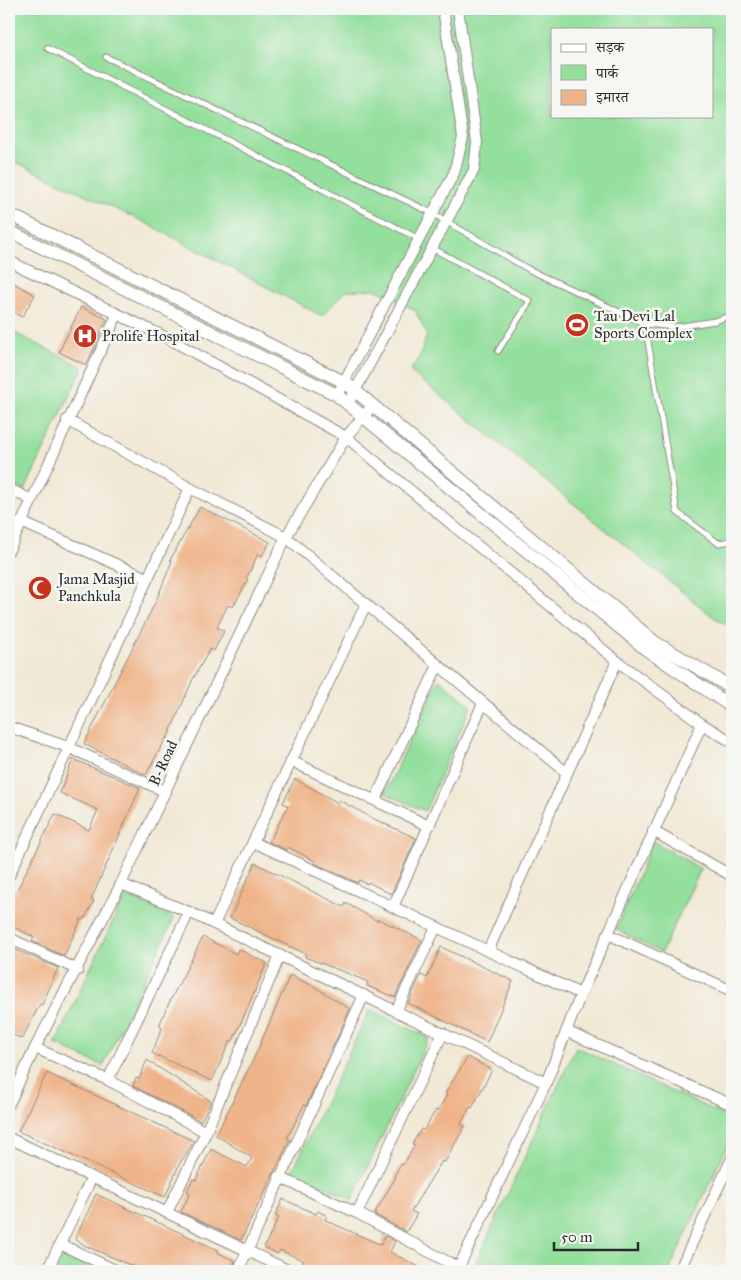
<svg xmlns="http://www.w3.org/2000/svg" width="741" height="1280" viewBox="0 0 741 1280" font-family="'IM FELL Great Primer','Noto Serif Devanagari',serif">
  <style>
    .green { fill: #93df9c; stroke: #5f8564; fill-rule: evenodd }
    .building { fill: #efb489 }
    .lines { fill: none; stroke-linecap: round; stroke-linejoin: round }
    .service-casing { stroke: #8e8a80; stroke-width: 7 }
    .minor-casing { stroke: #8e8a80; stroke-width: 12 }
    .tertiary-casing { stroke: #8e8a80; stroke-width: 14 }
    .service { stroke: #fff; stroke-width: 5 }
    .minor { stroke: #fff; stroke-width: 10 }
    .tertiary { stroke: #fff; stroke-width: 12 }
    .labels { text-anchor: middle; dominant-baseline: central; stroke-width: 5; stroke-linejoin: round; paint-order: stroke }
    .poi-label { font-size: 15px; fill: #2b2b2b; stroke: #f6f6f2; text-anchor: start }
    .street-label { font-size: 15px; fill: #2b2b2b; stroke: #f6f6f2 }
  </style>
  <rect width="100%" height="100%" fill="#f6f6f2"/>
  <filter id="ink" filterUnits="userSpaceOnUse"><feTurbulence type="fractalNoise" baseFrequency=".02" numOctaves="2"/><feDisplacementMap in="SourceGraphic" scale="10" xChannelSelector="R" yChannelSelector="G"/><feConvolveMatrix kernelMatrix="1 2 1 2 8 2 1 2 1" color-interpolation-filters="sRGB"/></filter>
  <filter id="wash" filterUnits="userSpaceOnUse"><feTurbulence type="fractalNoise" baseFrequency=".0096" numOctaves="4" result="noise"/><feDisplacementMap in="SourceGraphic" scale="20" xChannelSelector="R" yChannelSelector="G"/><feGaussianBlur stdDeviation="1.12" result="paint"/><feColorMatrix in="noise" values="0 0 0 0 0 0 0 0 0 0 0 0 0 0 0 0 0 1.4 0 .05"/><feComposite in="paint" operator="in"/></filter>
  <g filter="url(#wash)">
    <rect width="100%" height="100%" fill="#f1e9d5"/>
    <!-- green -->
    <g class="green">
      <path d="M9,9H732V628L712,616L410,371L419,358L427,335L415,310L375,289L345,291L322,316L148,224L9,159ZM552,29H712V116H552Z"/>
      <polygon points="9,330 83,367 25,490 9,483"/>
      <polygon points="439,679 471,706 425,811 385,793"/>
      <polygon points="653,841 701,869 661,953 616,929"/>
      <polygon points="125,895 174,918 103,1066 55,1044"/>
      <polygon points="370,1009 429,1038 352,1200 292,1172"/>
      <polygon points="576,1047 732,1119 732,1135 669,1271 472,1271"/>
      <polygon points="64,1253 102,1271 55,1271"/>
    </g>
    <g id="blocks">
      <!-- building -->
      <g class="building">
        <polygon points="12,282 35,295 22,317 9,310 9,287"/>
        <polygon points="81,307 107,319 86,365 59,352"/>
        <polygon points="200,507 270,542 262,556 258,554 246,579 248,580 233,607 228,605 217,627 224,631 214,651 210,649 193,679 167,739 166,738 146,775 84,744 156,601 172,561 170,560"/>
        <polygon points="73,759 140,788 91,900 94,901 84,920 81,919 64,956 32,941 34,937 9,925 9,906 55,814 89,830 98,810 60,793"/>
        <polygon points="295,779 338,803 339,800 372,818 416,838 391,894 368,882 367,884 359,880 358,883 314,863 315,861 288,847 286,850 269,842 288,806 283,803"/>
        <polygon points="255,863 344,907 346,903 377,921 378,919 422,940 395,997 367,986 368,982 349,974 305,957 306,954 230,918"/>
        <polygon points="203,937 236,954 238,949 267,963 240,1025 232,1042 230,1041 212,1081 152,1053 162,1028 159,1026 166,1009"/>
        <polygon points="9,947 58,968 42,1005 40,1004 22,1039 9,1033"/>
        <polygon points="441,947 513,981 487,1042 408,1003 421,975 427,978"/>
        <polygon points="290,975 315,987 350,1009 306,1106 304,1105 287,1138 290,1140 241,1240 181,1212 190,1193 187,1191 193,1179 196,1180 211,1149 247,1167 252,1158 216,1135 257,1052"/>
        <polygon points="468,1057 492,1070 472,1108 470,1107 461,1124 465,1126 453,1147 445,1162 442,1161 411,1211 417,1214 406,1232 374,1214 396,1177 394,1176 401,1164 403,1165 415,1145 412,1144 421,1129 424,1130 436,1110 438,1111 447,1094 445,1093"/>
        <polygon points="147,1060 211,1101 201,1121 133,1086 136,1078 139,1079"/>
        <polygon points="47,1073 194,1141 179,1165 165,1197 18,1131"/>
        <polygon points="96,1194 218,1250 217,1252 235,1261 231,1271 144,1271 86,1246 75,1239"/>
        <polygon points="283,1199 316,1214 318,1211 327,1216 325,1220 381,1245 385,1236 395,1241 390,1252 427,1271 313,1271 301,1266 304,1261 280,1250 278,1254 264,1247 279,1217 275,1216"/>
      </g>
    </g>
  </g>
  <g filter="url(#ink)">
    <use href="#blocks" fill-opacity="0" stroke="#8e8a80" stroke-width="1"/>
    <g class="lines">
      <!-- service casing -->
      <g class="service-casing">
        <g id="service">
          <polyline points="47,48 419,239"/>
          <polyline points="106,57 432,213 528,269 645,324 676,327 715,321 732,315"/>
          <polyline points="432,248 530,301 498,351"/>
          <polyline points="645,324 677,512 718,543 732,541"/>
        </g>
      </g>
      <!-- minor casing -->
      <g class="minor-casing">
        <g id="minor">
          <polyline points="9,261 173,341 346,437 617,661 702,724 732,742"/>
          <polyline points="337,395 454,173 463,137 443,9"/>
          <polyline points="348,404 474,170 477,142 458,9"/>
          <polyline points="67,420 190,488 286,537 567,773"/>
          <polyline points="9,489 32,500"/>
          <polyline points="21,522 147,578"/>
          <polyline points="9,550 117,315"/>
          <polyline points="9,727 68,747 166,792"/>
          <polyline points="291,761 429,826"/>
          <polyline points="375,800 438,665"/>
          <polyline points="653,831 732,876"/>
          <polyline points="253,842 581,994"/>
          <polyline points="9,876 190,488"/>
          <polyline points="121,884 189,912 546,1083"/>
          <polyline points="393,907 483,703"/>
          <polyline points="214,924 366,604"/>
          <polyline points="608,934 732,991"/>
          <polyline points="9,938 78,970"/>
          <polyline points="488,951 617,661"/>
          <polyline points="396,1011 436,927"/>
          <polyline points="566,1031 732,1105"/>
          <polyline points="35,1048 108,1080 206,1132"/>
          <polyline points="108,1080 189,912"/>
          <polyline points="9,1104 35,1048 121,884 286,537 346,437 373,405"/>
          <polyline points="9,1138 290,1271"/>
          <polyline points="279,1177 357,1213 459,1268"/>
          <polyline points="167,1212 206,1132 280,955"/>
          <polyline points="357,1213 443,1033"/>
          <polyline points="60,1244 117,1271"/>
          <polyline points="47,1271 92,1177"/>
          <polyline points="238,1271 364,995"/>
          <polyline points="457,1271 546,1083 581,994 702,724"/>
          <polyline points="679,1271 732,1158"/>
        </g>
      </g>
      <!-- tertiary casing -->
      <g class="tertiary-casing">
        <g id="tertiary">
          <polyline points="9,214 346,383 656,643 732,688"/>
          <polyline points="9,231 337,395 647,650 732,707"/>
        </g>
      </g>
      <!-- service -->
      <use href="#service" class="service"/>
      <!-- minor -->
      <use href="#minor" class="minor"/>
      <!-- tertiary -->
      <use href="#tertiary" class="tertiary"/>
    </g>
  </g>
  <!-- icons -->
  <defs>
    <g id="stadium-disc" transform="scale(1.25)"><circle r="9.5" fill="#c8321e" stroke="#f6f6f2"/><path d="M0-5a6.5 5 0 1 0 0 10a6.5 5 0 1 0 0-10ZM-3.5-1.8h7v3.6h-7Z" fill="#fff"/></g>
    <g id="hospital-disc" transform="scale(1.25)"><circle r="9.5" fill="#c8321e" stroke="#f6f6f2"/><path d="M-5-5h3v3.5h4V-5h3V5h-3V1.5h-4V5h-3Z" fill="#fff"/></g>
    <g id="mosque-disc" transform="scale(1.25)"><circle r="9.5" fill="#c8321e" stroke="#f6f6f2"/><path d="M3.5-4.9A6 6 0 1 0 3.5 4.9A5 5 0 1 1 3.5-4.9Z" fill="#fff"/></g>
  </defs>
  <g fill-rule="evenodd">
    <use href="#stadium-disc" x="577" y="325"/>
    <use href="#hospital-disc" x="85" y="336"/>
    <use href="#mosque-disc" x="40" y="588"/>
  </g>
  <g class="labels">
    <!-- poi labels -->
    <g class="poi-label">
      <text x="594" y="316">Tau Devi Lal<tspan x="594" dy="17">Sports Complex</tspan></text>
      <text x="102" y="336">Prolife Hospital</text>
      <text x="58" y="579">Jama Masjid<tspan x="58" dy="17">Panchkula</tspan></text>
    </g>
    <!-- street labels -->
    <g class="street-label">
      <text transform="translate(163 763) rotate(-65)">B-Road</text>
    </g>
  </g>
  <!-- margin -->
  <rect width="741" height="1280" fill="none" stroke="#f6f6f2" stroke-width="30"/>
  <!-- legend -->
  <rect x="551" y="28" width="162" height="90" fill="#f6f6f2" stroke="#a5a5a2"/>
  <rect x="561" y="44" width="25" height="8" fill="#ffffff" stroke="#a5a5a2"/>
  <text x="596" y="52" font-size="15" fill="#2b2b2b">सड़क</text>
  <rect x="561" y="65" width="25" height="15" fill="#93df9c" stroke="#a5a5a2"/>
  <text x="596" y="78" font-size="15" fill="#2b2b2b">पार्क</text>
  <rect x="561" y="90" width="25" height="15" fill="#efb489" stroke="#a5a5a2"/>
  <text x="596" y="102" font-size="15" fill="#2b2b2b">इमारत</text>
  <!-- scale -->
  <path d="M554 1242v8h84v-8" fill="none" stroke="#2b2b2b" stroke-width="2.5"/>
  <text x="561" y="1242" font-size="15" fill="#2b2b2b" stroke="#f6f6f2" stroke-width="4" paint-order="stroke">50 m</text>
</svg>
